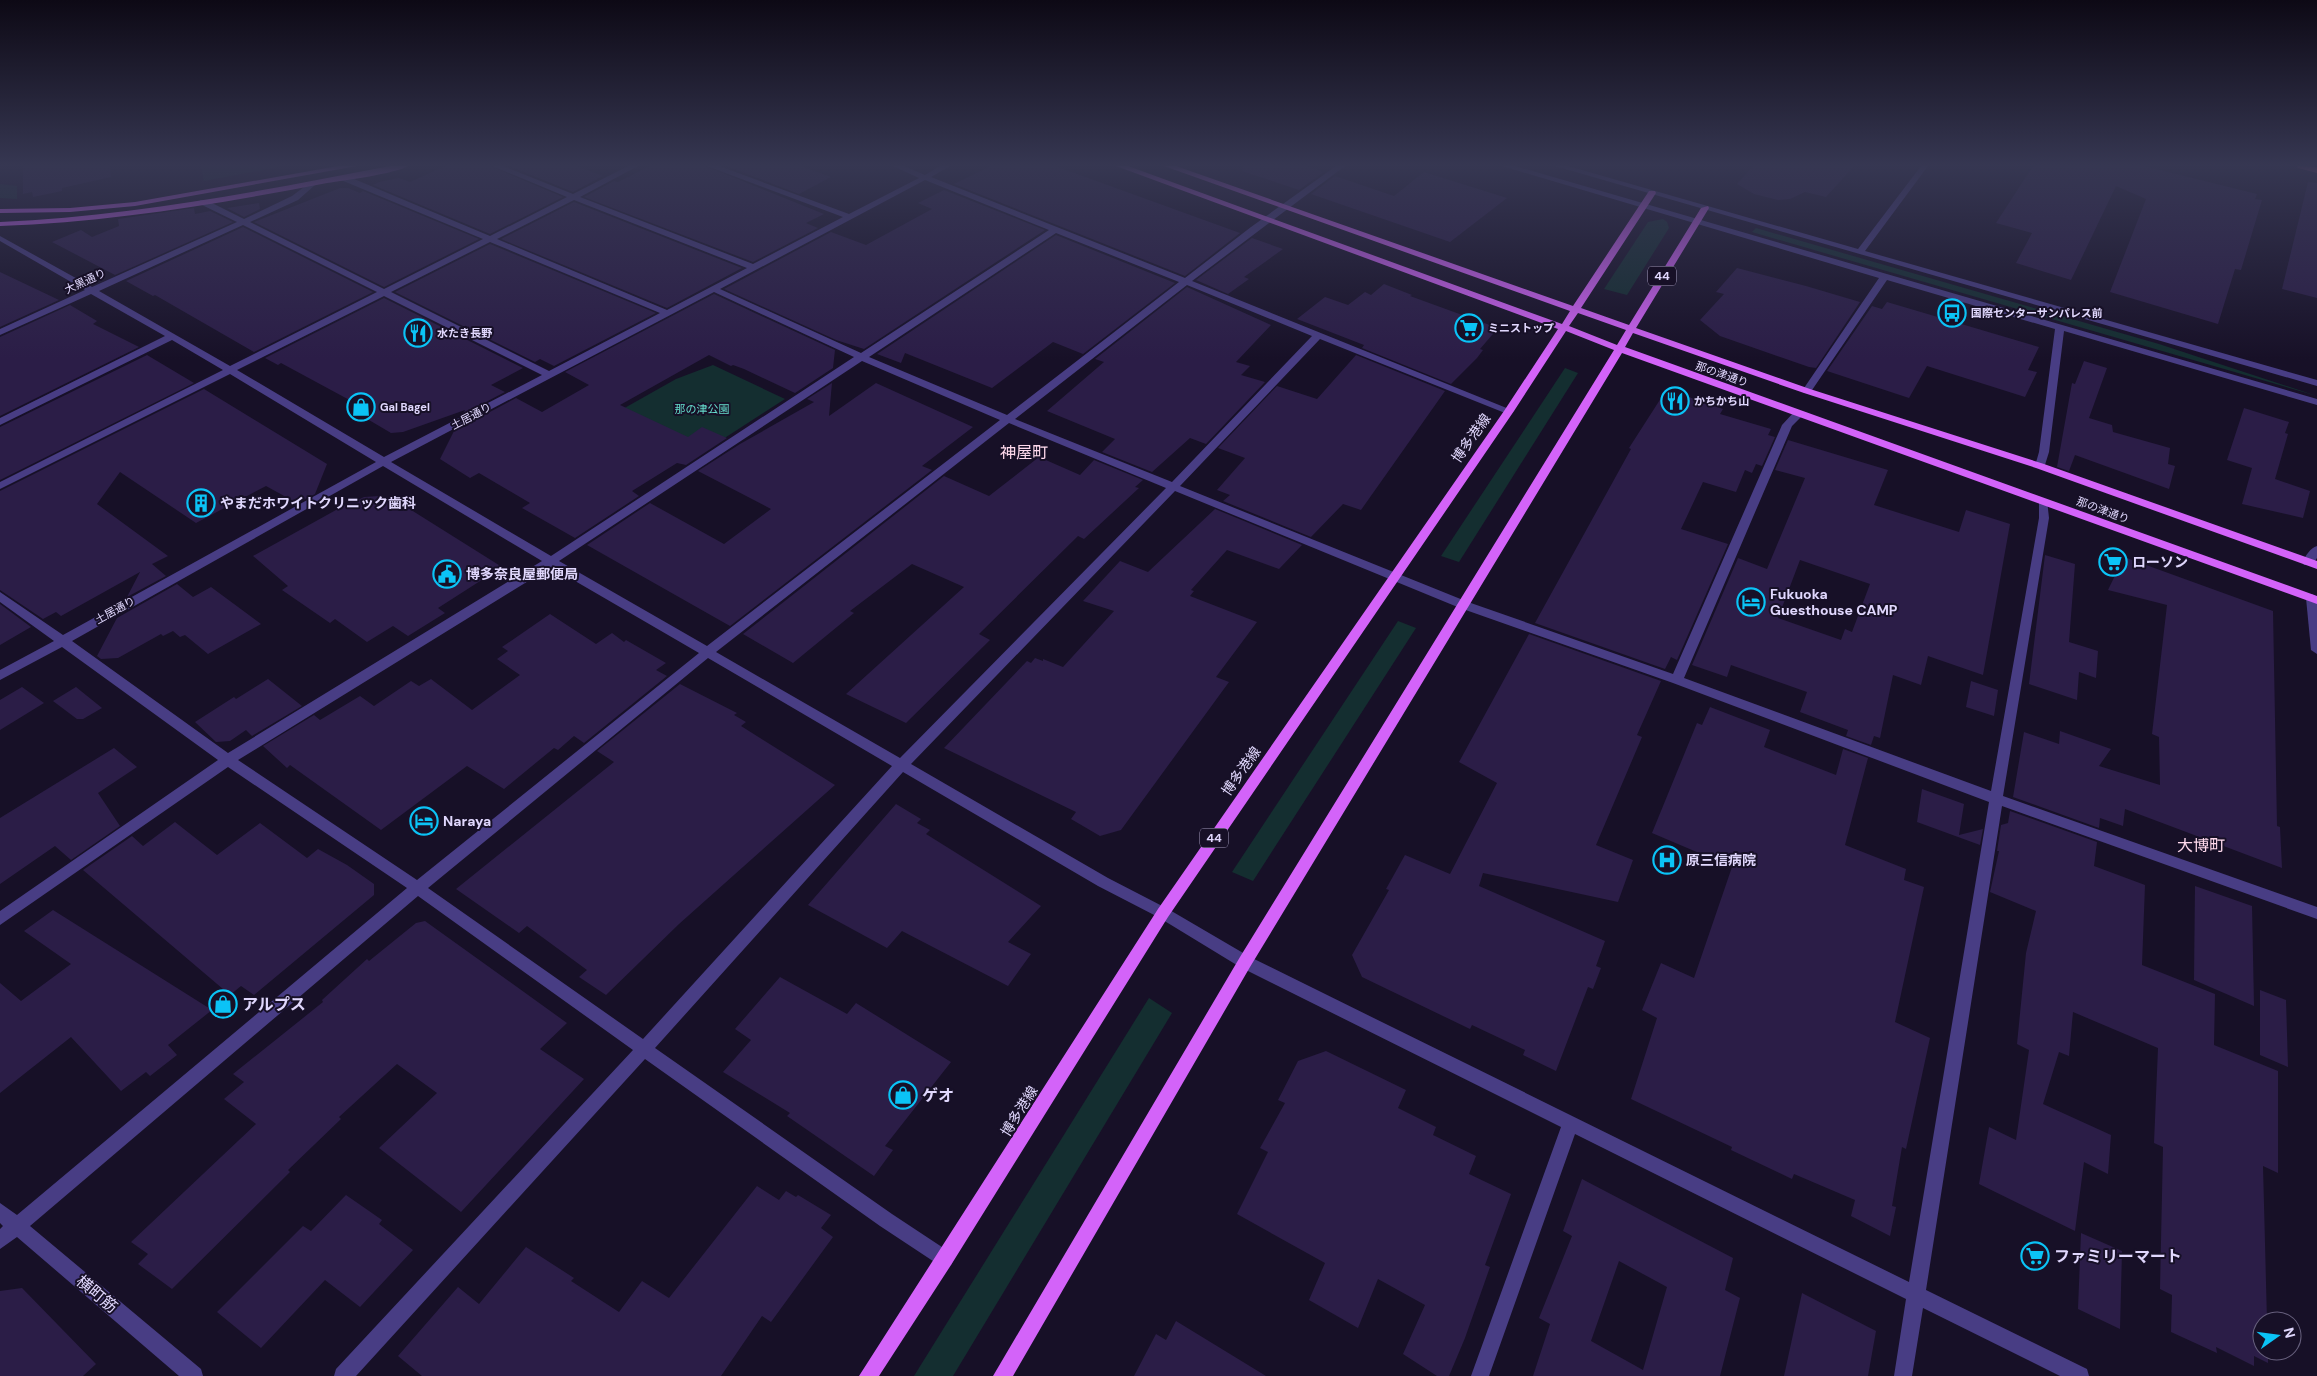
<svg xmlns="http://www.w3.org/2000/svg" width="2317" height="1376" viewBox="0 0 2317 1376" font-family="'DM Sans','Noto Sans JP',sans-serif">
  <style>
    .green { fill: #142e30 }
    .building { fill: #2b1d47; fill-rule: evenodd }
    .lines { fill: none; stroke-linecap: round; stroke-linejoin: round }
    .minor { fill: #483d84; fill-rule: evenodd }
    .major { fill: #d363f9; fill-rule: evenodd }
    .highway { fill: #f95792; fill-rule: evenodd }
    .labels { text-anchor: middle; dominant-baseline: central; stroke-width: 4; stroke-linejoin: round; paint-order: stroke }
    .far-street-label { font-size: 11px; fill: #e0d7fd; stroke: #171027 }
    .far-poi-label { font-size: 11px; font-weight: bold; fill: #e0d7fd; stroke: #171027; text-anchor: start }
    .far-park-label { font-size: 11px; fill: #65dccc; stroke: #171027 }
    .shield { fill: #171027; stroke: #a49bbd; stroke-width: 1 }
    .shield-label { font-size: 12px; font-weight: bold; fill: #e0d7fd }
    .street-label { font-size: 14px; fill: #e0d7fd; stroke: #171027 }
    .poi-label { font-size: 14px; font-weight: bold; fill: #e0d7fd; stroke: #171027; text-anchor: start }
    .quarter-label { font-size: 16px; fill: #fed9ec; stroke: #171027 }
    .near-poi-label { font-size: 16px; font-weight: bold; fill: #e0d7fd; stroke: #171027; text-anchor: start }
    .near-street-label { font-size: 16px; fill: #e0d7fd; stroke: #171027 }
  </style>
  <rect width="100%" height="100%" fill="#171027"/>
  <!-- green -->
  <g class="green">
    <polygon points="201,166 284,166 204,181"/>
    <polygon points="0,184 17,186 17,199 0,198"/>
    <polygon points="1663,219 1667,222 1669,228 1627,295 1604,289 1648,222"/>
    <polygon points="1756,228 2159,344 2317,396 1752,232"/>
    <polygon points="713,365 785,399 703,452 582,432 676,379"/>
    <polygon points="1565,368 1578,373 1459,562 1441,556"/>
    <polygon points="1398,621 1416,628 1253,881 1232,872"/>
    <polygon points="1149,998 1172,1013 953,1376 914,1376"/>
  </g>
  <!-- building -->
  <g class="building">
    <polygon points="23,166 110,166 111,177 62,188 62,191 33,197 32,192 23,194"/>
    <polygon points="445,166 490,166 563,197 490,234 373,185 379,182 399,178 410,182"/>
    <polygon points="509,166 577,166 603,176 573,192"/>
    <polygon points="650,166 705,166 824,214 806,223 818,228 753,262 584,197 614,181 618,182"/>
    <polygon points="726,166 801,166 831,177 799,194"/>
    <polygon points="991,166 1055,166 1240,233 1185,276 954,184"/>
    <polygon points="1243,166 1307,166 1324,172 1299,190 1242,171"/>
    <polygon points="1753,166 1854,166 1826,197 1805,192 1790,199 1778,200 1754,194 1737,184"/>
    <polygon points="2033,166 2144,166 2257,194 2255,199 2262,200 2241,270 2235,269 2218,324 2110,292 2146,199 2116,186 2071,280 2016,263 2032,233 1996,223"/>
    <polygon points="1424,172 1507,198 1450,242 1311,194 1335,176 1394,196"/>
    <polygon points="2308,182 2317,183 2317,298 2282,289"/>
    <polygon points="340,188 348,188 360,193 363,191 479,239 384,287 254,222"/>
    <polygon points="944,190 1045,230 864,349 836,340 724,289 831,232 866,245 932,209 918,203"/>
    <polygon points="574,202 742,268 667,308 501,239"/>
    <polygon points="259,203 260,209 244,217 227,208"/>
    <polygon points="194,208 195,214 210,211 233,222 115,275 52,242 81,230 92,237 119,226 118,219"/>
    <polygon points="243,227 373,292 254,352 155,295 153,296 126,281"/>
    <polygon points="1056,235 1175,283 1083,354 1053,342 992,388 905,353 901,363 877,354"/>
    <polygon points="1252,238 1283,249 1244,277 1249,279 1228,294 1196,280"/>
    <polygon points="490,244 656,313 554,366 540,359 535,362 395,292"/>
    <polygon points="1737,268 1806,286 1860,302 1816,368 1809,367 1720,336 1700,320 1724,294 1716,292"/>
    <polygon points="0,272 59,300 0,327"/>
    <polygon points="1384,284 1412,295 1410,296 1498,328 1480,349 1483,350 1477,358 1451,384 1362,348 1364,345 1297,319 1325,297 1348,305 1365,292 1371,295"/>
    <polygon points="1187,287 1271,325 1236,362 1250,366 1241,375 1265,382 1206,444 1190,438 1152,472 1102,452 1115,439 1047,411 1104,362 1095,359"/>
    <polygon points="714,294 835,350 833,368 795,393 744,369 733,365 731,366 709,355 620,405 688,437 702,427 727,438 686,465 677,463 632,491 639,496 575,538 522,508 530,503 479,473 470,478 440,459 454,431 516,398 542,412 589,385 565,372"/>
    <polygon points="384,298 523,368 491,385 505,392 463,414 465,410 403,432 391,433 347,407 355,403 281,363 278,365 265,358"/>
    <polygon points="1887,302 2039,347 2028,370 2037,372 2025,397 1927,366 1909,398 1827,371 1872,306 1882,309"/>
    <polygon points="70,305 97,321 93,324 139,347 0,416 0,337"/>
    <polygon points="147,355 194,383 0,480 0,427"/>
    <polygon points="1356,355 1445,391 1361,510 1343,504 1311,537 1223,501 1230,495 1217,490 1245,458 1218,448 1277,386 1317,399"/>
    <polygon points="2084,361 2107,368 2089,418 2112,425 2113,432 2170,448 2168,464 2175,466 2169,489 2075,455 2069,471 2057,467 2072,383 2075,384"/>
    <polygon points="832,383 829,416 876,383 973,427 922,466 932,470 730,626 587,545 650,503 724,544 771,509 698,471 740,444 814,402 807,399"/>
    <polygon points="204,389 327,464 315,494 297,503 266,486 196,523 120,472 97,504 168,556 152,564 166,576 127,597 140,572 61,616 56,612 43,619 0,590 0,491"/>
    <polygon points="1663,395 1683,395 1723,409 1720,414 1771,429 1768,435 1775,437 1762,466 1756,464 1752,473 1745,470 1736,492 1703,482 1681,529 1728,544 1677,660 1671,657 1665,669 1535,623 1631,449 1629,448"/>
    <polygon points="2244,408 2289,422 2285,433 2288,434 2275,479 2310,491 2303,518 2242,504 2252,468 2227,460"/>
    <path d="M1788,440L1888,470L1874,505L1959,532L1966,510L2010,524L1983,675L1928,656L1921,685L1893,675L1880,738L1874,736L1871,745L1846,736L1848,730L1800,712L1807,692L1731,665L1727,677L1692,665L1738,558L1767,569L1805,478L1775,470ZM1800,560L1870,584L1852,632L1845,629L1841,640L1778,618Z"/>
    <polygon points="1039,457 1080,475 1094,460 1143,480 1135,487 1139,488 1084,539 1078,536 979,634 990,640 906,723 846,694 964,587 912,564 850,611 854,613 793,663 743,634 944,476 989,496"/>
    <polygon points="379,496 402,511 408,508 502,567 438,608 445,613 408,636 393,626 367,642 335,619 330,623 282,590 288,586 253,556 354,500 356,501 364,497"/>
    <polygon points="1215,509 1302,545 1279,569 1227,550 1191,590 1194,591 1190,596 1257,622 1216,677 1229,682 1121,830 1100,836 1071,819 1076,812 944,748 1027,661 1031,663 1035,658 1043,661 1043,659 1063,667 1114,611 1083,601 1120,561 1148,572"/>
    <polygon points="2045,555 2075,564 2069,642 2098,651 2096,678 2079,672 2077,700 2029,684"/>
    <polygon points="2124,557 2273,611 2277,826 2280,827 2282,868 2125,809 2123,826 2100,818 2099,828 2013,797 2024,732 2059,744 2060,731 2111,749 2099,766 2160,785 2159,737 2152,734 2167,605 2108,590"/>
    <polygon points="177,584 193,597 211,587 261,624 208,654 185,635 180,637 173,631 163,636 161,634 118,658 101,659 97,656 117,618"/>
    <polygon points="0,604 31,627 0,645"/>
    <polygon points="550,614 596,644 612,633 624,642 626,640 666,663 656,670 667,676 584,743 574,736 558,750 554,748 504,789 467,766 381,830 290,765 287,768 263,746 314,715 320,720 360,696 374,706 411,681 419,686 431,679 472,710 520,675 497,659 508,651 502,647"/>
    <polygon points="1529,634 1661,681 1637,735 1642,737 1596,845 1633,860 1618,902 1483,873 1479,886 1605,941 1596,966 1601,968 1593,989 1588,987 1556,1071 1523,1055 1525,1050 1472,1025 1470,1029 1362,977 1352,955 1389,890 1386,889 1405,855 1450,874 1497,783 1459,762"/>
    <polygon points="268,679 302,706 252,736 246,730 230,741 216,742 195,722 234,697 236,699"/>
    <polygon points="1971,681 1998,690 1994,716 1966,707"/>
    <polygon points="680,684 737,713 734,715 746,722 741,726 835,785 679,924 606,995 579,977 587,970 527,926 519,933 456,889 614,762 597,751"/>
    <polygon points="22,687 44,703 0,730 0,700"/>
    <polygon points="76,687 102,708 83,719 77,719 53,701"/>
    <polygon points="1710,707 1770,730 1764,747 1836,775 1843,749 1868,758 1845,845 1906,869 1904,880 1924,887 1895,1022 1930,1038 1906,1149 1902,1147 1892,1206 1896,1207 1890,1236 1851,1216 1855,1200 1794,1174 1792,1179 1731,1150 1732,1147 1631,1099 1657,1018 1642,1010 1661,963 1694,978 1732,867 1652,833 1697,723 1702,725"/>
    <polygon points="114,748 137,767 98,793 120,826 71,860 55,846 0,884 0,818"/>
    <polygon points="1922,789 1964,804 1959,835 1983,829 1980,845 1917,822"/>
    <polygon points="896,804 921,819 917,823 930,830 926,834 1041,906 1008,942 1031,954 1008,986 902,931 887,948 808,905"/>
    <polygon points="2010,811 2097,842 2094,866 2145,885 2142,965 2215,994 2214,1045 2278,1071 2278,1173 2263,1166 2267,1321 2262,1321 2262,1351 2268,1351 2268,1363 2254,1356 2254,1366 2216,1347 2217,1353 2171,1332 2172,1295 2160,1289 2163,1147 2154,1143 2158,1048 2073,1012 2069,1056 2059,1052 2043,1104 2111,1135 2108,1174 2084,1162 2075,1231 1979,1184 1989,1127 2016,1140 2029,1050 2017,1044 2026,953 2036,911 1990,892 1999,851 1997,851 2001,825 2008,823"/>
    <polygon points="175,822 217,855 260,823 307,858 318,849 347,865 374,884 374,895 254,995 241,986 230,995 83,870 132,836 143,846"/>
    <polygon points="2195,886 2252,906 2254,1006 2194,980"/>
    <polygon points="53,910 212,1010 168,1045 177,1055 150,1076 146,1072 121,1091 71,1037 0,1093 0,983 21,1001 71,964 24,931"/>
    <polygon points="425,921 567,1023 540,1049 584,1079 461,1212 379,1148 437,1093 397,1064 339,1117 341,1119 288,1170 290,1172 172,1289 138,1264 148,1254 131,1242 256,1124 224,1099 244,1082 233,1074 323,1002 322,1000 367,959 369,961 416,923"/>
    <polygon points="780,977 847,1014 856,1003 951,1062 885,1146 893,1150 874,1176 787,1116 790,1113 723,1072 751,1040 735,1029"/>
    <polygon points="2260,990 2286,1000 2288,1067 2260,1055"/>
    <polygon points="1326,1051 1406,1090 1398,1108 1436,1127 1433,1135 1476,1156 1469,1174 1511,1194 1485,1265 1490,1267 1465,1338 1449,1376 1437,1376 1403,1354 1425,1305 1378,1279 1358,1328 1309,1300 1325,1263 1237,1214 1268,1152 1260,1148 1285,1103 1278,1100 1298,1061"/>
    <path d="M1582,1179L1733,1258L1725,1290L1740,1298L1720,1376H1533L1550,1324L1539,1318L1572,1236L1563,1231ZM1619,1261L1667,1287L1643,1370L1591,1341Z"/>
    <polygon points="757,1186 779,1200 786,1191 796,1197 798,1195 831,1215 821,1228 833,1237 771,1322 762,1316 721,1376 422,1376 398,1356 458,1287 479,1304 526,1247 574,1278 571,1281 619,1312 642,1281 669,1298"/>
    <polygon points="346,1195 382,1220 379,1224 413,1250 360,1307 325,1280 261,1348 217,1312 303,1226 311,1231"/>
    <polygon points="2081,1233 2122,1251 2120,1329 2078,1309"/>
    <polygon points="22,1288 96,1364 83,1376 0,1376 0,1291"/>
    <polygon points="1802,1293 1876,1331 1868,1376 1784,1376"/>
    <polygon points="1176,1321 1266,1376 1134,1376 1156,1334 1166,1340"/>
  </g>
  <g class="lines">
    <!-- minor -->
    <g class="minor">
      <path d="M492,166H503L573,194L628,166H638L580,197L753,264L843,217L707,166H719L849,214L919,178L893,166H904L925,175L940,166H950L931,177L1185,278L1251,227L1336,166H1345L1192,281L1514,411L1509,414L1505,413L1320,339L1180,486L1468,602L1673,674L1782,425L1794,412H1802V416L1792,426L1684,678L1991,791L2039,518V500H2047L2049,518L2003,796L2317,907V919L2002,806L1926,1290L2087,1369L2089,1376H2060L1923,1308L1912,1376H1894L1906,1299L1575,1134L1489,1376H1471L1561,1127L1240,967L1158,917L1098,886L903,772L655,1048L892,1214L951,1253L954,1259L951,1265L945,1268L939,1265L880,1226L645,1059L356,1376H334L336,1369L633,1050L418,896L30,1226L201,1369L203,1376H179L17,1237L0,1249V1229L3,1226L0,1223V1203L17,1215L407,888L228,767L0,925V911L218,760L62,647L0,680V670L54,641L0,602V592L63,635L376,462L230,374L0,489V482L223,370L172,340L0,425V418L165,336L91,294L0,335V329L85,290L0,241V236L92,287L237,222L200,204V200H206L244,219L292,196L312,181L316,183L315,185L298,200L250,222L384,289L483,239L341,180V176H347L490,236L567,197ZM925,180L1049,230L861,353L720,289ZM574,200L747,268L667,310L497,239ZM243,225L377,292L230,366L99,291ZM1056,233L1179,282L1007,415L869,357ZM490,242L660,313L549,371L391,292ZM1187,285L1312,336L1172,482L1015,419ZM714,292L854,357L551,556L391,462ZM384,296L542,375L384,457L237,370ZM862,361L1000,420L707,646L559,561ZM1009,423L1166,488L900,758L716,652ZM383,466L542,561L228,753L72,641ZM1175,491L1460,608L1673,683L1989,802L1909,1282L1250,957L1168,909L1108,878L911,764ZM551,567L699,653L417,880L238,760ZM708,658L892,766L643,1039L428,888Z"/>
      <polygon points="1502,166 1515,166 2317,399 2317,405 2064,331 2049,452 2044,468 2036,468 2035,466 2039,452 2055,329 1887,280 1810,393 1804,393 1802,391 1879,278"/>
      <polygon points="1555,166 1568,166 1858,249 1921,166 1928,166 1865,251 2317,380 2317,386"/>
      <path d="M2317,546V558L2312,565H2304L2302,562C2306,556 2310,548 2317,546Z"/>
      <polygon points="2312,594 2317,597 2317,654 2311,650 2306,598"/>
    </g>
    <!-- major -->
    <g class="major">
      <polygon points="338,166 357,166 135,206 70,212 0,213 0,209 70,208 135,202"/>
      <path d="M390,166H408C394,174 346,180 327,183C218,204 111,222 0,226V222C132,216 261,191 390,166Z"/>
      <path d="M1116,166H1128L1562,324L1570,311L1164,166H1176L1573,306L1649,191H1655L1656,193L1581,308L1629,325L1701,208L1708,206L1709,208L1636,328L1810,389L2044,464L2317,561V569L2036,468L1804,393L1633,333L1625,347L2317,596V604L1622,353L1250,967L1013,1376H993L1240,957L1614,350L1566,331L1514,411L1168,917L951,1265L879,1376H859L1158,909L1504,411L1558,329ZM1578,313L1626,330L1617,345L1569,326Z"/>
    </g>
    <!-- highway -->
    <polygon class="highway" points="2297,166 2317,167 2317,173 2298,168"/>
  </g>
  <!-- sky -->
  <linearGradient id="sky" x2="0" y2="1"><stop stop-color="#0d0915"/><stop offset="0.46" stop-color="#363752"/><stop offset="1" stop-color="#363752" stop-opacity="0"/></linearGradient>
  <rect width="2317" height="359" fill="url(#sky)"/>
  <!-- icons -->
  <defs>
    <g id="bus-ring" transform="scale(1.4375)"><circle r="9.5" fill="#171027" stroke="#0bc3f6" stroke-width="1.5"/><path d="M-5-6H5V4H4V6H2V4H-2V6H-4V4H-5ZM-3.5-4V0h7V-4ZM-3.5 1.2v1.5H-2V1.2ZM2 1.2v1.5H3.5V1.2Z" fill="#0bc3f6"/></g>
    <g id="supermarket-ring" transform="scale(1.4375)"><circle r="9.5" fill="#171027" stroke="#0bc3f6" stroke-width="1.5"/><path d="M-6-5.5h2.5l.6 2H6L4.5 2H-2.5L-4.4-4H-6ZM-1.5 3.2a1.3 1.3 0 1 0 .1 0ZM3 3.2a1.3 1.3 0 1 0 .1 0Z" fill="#0bc3f6"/></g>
    <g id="restaurant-ring" transform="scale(1.4375)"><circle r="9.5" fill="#171027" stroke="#0bc3f6" stroke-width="1.5"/><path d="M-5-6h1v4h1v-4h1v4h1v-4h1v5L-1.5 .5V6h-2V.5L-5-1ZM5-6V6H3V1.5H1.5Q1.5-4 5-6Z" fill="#0bc3f6"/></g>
    <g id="shop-ring" transform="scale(1.4375)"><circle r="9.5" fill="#171027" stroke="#0bc3f6" stroke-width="1.5"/><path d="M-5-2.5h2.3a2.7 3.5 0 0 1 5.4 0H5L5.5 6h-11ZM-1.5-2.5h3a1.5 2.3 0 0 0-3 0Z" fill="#0bc3f6"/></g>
    <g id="building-ring" transform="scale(1.4375)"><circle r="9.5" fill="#171027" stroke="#0bc3f6" stroke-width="1.5"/><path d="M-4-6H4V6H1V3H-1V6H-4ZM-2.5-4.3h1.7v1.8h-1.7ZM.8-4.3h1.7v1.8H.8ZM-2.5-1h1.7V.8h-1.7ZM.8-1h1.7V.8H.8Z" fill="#0bc3f6"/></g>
    <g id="civic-ring" transform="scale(1.4375)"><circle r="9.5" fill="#171027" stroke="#0bc3f6" stroke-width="1.5"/><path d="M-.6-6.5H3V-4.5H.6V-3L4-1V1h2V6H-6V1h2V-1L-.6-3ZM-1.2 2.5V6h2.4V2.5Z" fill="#0bc3f6"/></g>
    <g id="hotel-ring" transform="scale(1.4375)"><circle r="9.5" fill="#171027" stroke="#0bc3f6" stroke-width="1.5"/><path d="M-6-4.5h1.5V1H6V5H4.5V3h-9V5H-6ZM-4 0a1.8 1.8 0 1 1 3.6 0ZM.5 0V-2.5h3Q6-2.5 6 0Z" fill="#0bc3f6"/></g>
    <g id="hospital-ring" transform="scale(1.4375)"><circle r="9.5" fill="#171027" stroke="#0bc3f6" stroke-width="1.5"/><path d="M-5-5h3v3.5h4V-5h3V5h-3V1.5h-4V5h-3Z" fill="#0bc3f6"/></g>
  </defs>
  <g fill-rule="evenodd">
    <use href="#bus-ring" x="1952" y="313"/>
    <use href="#supermarket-ring" x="1469" y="328"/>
    <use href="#restaurant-ring" x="418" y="333"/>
    <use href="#restaurant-ring" x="1675" y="401"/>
    <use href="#shop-ring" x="361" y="407"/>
    <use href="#building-ring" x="201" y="503"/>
    <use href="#supermarket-ring" x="2113" y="562"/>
    <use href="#civic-ring" x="447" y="574"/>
    <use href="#hotel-ring" x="1751" y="602"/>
    <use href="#hotel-ring" x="424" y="821"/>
    <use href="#hospital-ring" x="1667" y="860"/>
    <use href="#shop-ring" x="223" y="1004"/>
    <use href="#shop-ring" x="903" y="1095"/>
    <use href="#supermarket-ring" x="2035" y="1256"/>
  </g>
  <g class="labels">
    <!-- far-street labels -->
    <g class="far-street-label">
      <text transform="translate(85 281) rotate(-25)">大黒通り</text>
      <text transform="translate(1722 374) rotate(19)">那の津通り</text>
      <text transform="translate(471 416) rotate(-28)">土居通り</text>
      <text transform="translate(2103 510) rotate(20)">那の津通り</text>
      <text transform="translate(115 610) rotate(-29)">土居通り</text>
    </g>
    <!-- far-poi labels -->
    <g class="far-poi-label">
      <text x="1971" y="313">国際センターサンパレス前</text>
      <text x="1488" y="328">ミニストップ</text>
      <text x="437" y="333">水たき長野</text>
      <text x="1694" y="401">かちかち山</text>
      <text x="380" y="407">Gal Bagel</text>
    </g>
    <!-- far-park labels -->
    <g class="far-park-label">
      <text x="702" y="409">那の津公園</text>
    </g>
    <!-- shield labels -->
    <g class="shield">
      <rect x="1648" y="266.5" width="28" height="19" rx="4"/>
      <rect x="1200" y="828.5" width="28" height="19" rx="4"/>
    </g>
    <g class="shield-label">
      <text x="1662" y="276">44</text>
      <text x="1214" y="838">44</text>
    </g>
    <!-- street labels -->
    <g class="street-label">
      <text transform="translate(1471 438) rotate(-55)">博多港線</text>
      <text transform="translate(1241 771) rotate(-55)">博多港線</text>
      <text transform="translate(1019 1111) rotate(-58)">博多港線</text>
    </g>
    <!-- poi labels -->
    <g class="poi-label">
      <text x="220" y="503">やまだホワイトクリニック歯科</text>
      <text x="2132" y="562">ローソン</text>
      <text x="466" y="574">博多奈良屋郵便局</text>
      <text x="1770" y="594">Fukuoka<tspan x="1770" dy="16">Guesthouse CAMP</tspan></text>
      <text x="443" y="821">Naraya</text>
      <text x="1686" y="860">原三信病院</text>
    </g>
    <!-- quarter labels -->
    <g class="quarter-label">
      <text x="1024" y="452">神屋町</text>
      <text x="2201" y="845">大博町</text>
    </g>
    <!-- near-poi labels -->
    <g class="near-poi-label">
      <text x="242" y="1004">アルプス</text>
      <text x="922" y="1095">ゲオ</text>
      <text x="2054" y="1256">ファミリーマート</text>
    </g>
    <!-- near-street labels -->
    <g class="near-street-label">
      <text transform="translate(97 1294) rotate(40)">横町筋</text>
    </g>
  </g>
  <!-- north arrow -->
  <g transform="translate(2277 1336) rotate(76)"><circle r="24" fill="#171027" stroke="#67607d"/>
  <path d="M0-4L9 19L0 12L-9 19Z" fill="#0bc3f6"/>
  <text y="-8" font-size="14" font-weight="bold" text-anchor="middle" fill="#e0d7fd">N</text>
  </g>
</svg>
